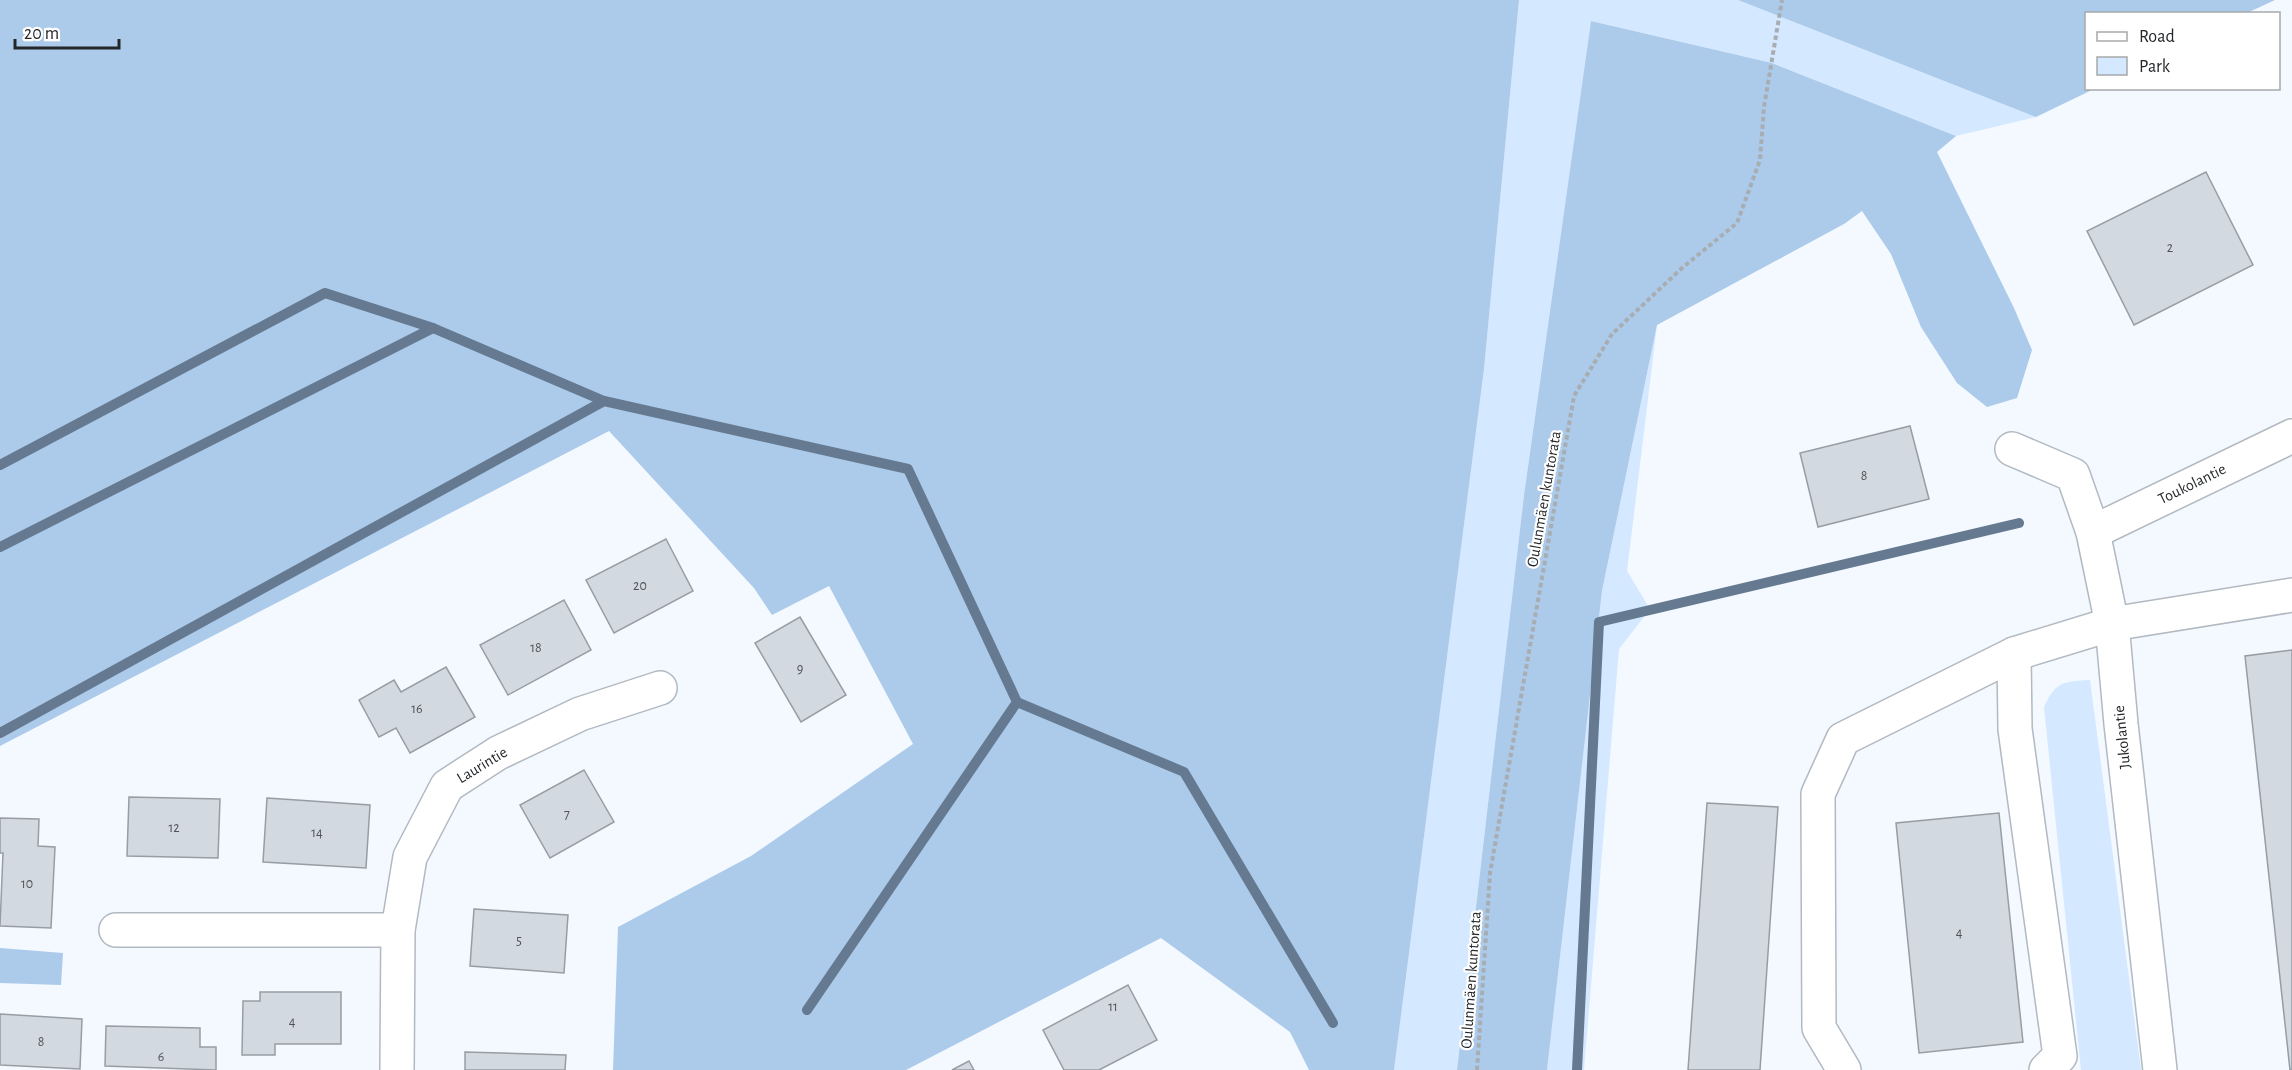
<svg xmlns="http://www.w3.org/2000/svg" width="2292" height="1070" viewBox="0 0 2292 1070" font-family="'Alegreya Sans',sans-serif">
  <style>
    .green { fill: #d4e8ff }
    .forest { fill: #accaea }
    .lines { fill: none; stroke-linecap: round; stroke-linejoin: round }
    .stream { stroke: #657a90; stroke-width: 10 }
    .building { fill: #d2d9e1; stroke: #969da4; stroke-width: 1.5 }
    .minor-casing { stroke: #b2b9c1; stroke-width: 36 }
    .path { stroke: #a8adb2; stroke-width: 4; stroke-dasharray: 4.5 3; stroke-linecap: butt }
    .minor { stroke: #fff; stroke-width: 33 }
    .labels { text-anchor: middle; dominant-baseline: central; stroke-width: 4.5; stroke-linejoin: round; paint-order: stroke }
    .number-label { font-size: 14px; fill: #505458 }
    .street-label { font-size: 16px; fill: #24272a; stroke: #fff }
  </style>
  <rect width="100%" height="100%" fill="#f3f9ff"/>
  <!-- green -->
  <g class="green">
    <polygon points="1519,0 1738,0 2036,117 1956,136 1772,63 1591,21 1524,495 1457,1070 1394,1070 1484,369"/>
    <polygon points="1657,325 1627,571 1650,609 1619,649 1584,1070 1547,1070 1602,591"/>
    <path d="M2090,680L2141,1070H2081L2044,707C2055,682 2064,681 2090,680Z"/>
  </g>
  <!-- forest -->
  <g class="forest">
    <polygon points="0,0 1519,0 1484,369 1394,1070 1309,1070 1290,1032 1161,938 906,1070 613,1070 618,927 751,856 913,744 829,586 772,615 754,588 609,431 0,746"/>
    <polygon points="1738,0 2275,0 2247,13 2086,14 2086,88 2094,89 2036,117"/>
    <polygon points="1591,21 1772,63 1956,136 1937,152 2014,308 2032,350 2017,398 1987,407 1957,383 1921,327 1891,254 1862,211 1844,224 1657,325 1602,591 1547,1070 1457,1070 1524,495"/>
    <polygon points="0,948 63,953 61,985 0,983"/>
  </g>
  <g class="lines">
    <!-- stream -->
    <g class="stream">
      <polyline points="0,465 325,293 433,328 604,401"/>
      <polyline points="0,547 433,328"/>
      <polyline points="1017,702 1184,772 1333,1023"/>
      <polyline points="0,733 604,401 908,469 1017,702 807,1010"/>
      <polyline points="1577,1070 1599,622 2019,523"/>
    </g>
  </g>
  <!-- building -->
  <g class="building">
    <polygon points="2206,172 2253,265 2134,325 2087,231"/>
    <polygon points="1910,426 1929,499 1818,527 1800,453"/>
    <polygon points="666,539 693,591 614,633 586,580"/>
    <polygon points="564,600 591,650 508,695 480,645"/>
    <polygon points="800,617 846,695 801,722 755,643"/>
    <polygon points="2292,650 2292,1070 2290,1070 2245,656"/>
    <polygon points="446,667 475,717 410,753 396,728 379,737 359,700 394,680 401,692"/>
    <polygon points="584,770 614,822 550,858 520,805"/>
    <polygon points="129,797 220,799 218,858 127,856"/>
    <polygon points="267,798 370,805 366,868 263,862"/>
    <polygon points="1707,803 1778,807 1760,1070 1688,1070"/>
    <polygon points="1999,813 2023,1042 1919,1053 1896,823"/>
    <polygon points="0,818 39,819 38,846 55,847 51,928 0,926 3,853 0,853"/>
    <polygon points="474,909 568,915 564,973 470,966"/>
    <polygon points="1128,985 1157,1040 1099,1070 1064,1070 1043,1030"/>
    <polygon points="260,992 341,992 341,1044 275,1044 275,1055 242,1055 243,1001 260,1001"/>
    <polygon points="0,1014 82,1019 80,1069 0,1065"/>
    <polygon points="106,1026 200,1028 200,1047 216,1047 216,1070 105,1066"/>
    <polygon points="465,1052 566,1055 565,1070 465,1070"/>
    <polygon points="969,1061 974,1070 952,1070"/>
  </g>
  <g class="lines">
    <!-- minor casing -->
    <g class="minor-casing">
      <g id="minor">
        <polyline points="2012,449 2073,475 2093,532 2112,624 2121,724 2160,1070"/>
        <polyline points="2093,532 2292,436"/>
        <polyline points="2014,654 2015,729 2060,1056 2046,1070"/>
        <polyline points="116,930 398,930"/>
        <polyline points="397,1070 398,930 410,857 447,786 498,753 580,714 660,688"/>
        <polyline points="1844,1070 1819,1028 1818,794 1843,739 2014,654 2112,624 2292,595"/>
      </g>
    </g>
    <!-- path -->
    <polyline class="path" points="1477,1070 1490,873 1574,396 1612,334 1682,268 1737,223 1760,160 1764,107 1782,0"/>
    <!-- minor -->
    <use href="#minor" class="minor"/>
  </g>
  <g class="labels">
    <!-- number labels -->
    <g class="number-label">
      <text x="2170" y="248">2</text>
      <text x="1864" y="476">8</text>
      <text x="640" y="586">20</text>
      <text x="536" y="648">18</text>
      <text x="800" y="669">9</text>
      <text x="417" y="709">16</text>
      <text x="567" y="814">7</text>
      <text x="174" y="828">12</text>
      <text x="317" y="833">14</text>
      <text x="27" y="884">10</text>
      <text x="1959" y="933">4</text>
      <text x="519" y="941">5</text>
      <text x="1113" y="1007">11</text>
      <text x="292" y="1022">4</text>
      <text x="41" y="1042">8</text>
      <text x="161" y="1057">6</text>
    </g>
    <!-- street labels -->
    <g class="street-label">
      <text transform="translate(2192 484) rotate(-26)">Toukolantie</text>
      <text transform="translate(1544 499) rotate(-80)">Oulunmäen kuntorata</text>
      <text transform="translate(2122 737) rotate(-96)">Jukolantie</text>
      <text transform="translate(482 765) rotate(-31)">Laurintie</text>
      <text transform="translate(1471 980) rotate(-86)">Oulunmäen kuntorata</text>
    </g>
  </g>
  <!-- legend -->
  <rect x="2085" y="12" width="195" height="78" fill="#ffffff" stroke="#a7a9aa" stroke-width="1.5"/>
  <rect x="2097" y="32" width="30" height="9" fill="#ffffff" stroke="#a7a9aa" stroke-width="1.5"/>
  <text x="2139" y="42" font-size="18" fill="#24272a">Road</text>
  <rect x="2097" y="57" width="30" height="18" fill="#d4e8ff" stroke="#a7a9aa" stroke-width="1.5"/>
  <text x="2139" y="72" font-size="18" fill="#24272a">Park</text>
  <!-- scale -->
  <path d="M15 39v9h104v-9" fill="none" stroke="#24272a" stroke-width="3"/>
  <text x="24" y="39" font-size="18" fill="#24272a" stroke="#ffffff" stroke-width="4.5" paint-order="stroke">20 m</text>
</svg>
